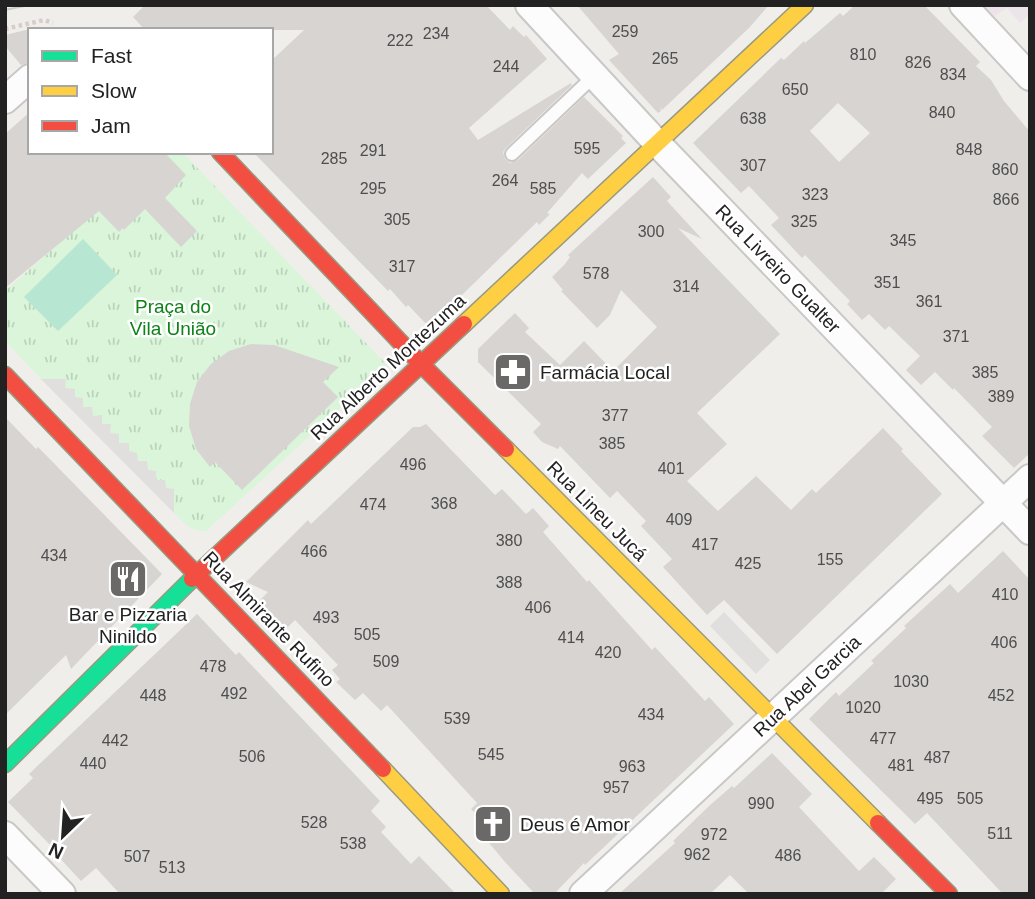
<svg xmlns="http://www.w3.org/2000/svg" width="1035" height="899" viewBox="0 0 1035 899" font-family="Arial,sans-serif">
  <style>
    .railway { fill: #ede4e9 }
    .park { fill: url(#park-tufts) }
    .pitch { fill: #b7e6d2 }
    .parking { fill: #e0dfde }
    .building { fill: #d7d4d2; fill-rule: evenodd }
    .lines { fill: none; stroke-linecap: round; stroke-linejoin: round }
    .lane-casing { stroke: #c9c8c7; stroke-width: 16 }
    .street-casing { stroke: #c9c8c7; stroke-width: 30 }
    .fast-casing { stroke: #999a82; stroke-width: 19 }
    .slow-casing { stroke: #999a82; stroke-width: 19 }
    .jam-casing { stroke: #999a82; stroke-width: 19 }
    .path { stroke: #d8cbc9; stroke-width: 4.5; stroke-dasharray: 3.5 3.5; stroke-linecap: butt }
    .lane { stroke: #fdfcfc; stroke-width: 12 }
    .street { stroke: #fdfcfc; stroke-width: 26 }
    .fast { stroke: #16e098; stroke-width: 16 }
    .slow { stroke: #ffcf43; stroke-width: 16 }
    .jam { stroke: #f24e42; stroke-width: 16 }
    .tram { stroke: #ccc; stroke-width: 2 }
    .labels { text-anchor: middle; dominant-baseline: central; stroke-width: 5; stroke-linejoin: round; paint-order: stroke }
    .number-label { font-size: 16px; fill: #4f4e4e }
    .street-label { font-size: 19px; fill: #222; stroke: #fff }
    .park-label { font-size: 19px; fill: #0d8317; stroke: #fff }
    .poi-label { font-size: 19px; fill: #222; stroke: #fff; text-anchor: start }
  </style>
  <defs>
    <pattern id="park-tufts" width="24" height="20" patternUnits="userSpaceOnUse" patternTransform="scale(1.75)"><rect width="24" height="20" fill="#daf5da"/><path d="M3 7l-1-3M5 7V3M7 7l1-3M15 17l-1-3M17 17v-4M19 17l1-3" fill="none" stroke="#bbd2bb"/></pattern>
  </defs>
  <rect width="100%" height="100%" fill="#f0eeeb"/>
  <!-- railway -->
  <polygon class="railway" points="983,5 1030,5 1030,14 1020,23 1007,8 995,16"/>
  <!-- park -->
  <path class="park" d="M163,152H182L387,365L206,531C191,532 184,523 174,513V489H166L65,388V379H41L5,341V291Z"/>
  <!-- pitch -->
  <polygon class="pitch" points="83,239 117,275 58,331 24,297"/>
  <!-- parking -->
  <g class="parking">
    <polygon points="41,379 66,379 65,388 75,389 75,397 83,398 83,407 92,407 93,416 102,415 102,424 111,424 110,433 119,434 119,443 129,443 129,451 137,453 138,461 147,461 148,470 156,471 156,480 165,480 166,488 174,489 174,513"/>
    <polygon points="724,612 770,660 756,674 710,626"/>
  </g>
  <!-- building -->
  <g class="building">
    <polygon points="145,5 486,5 510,30 513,26 524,37 526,35 547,59 469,128 478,140 571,83 572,85 506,148 503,152 505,159 510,163 518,160 584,97 623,136 621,138 626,143 588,179 582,173 547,213 550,214 539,225 537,222 429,327 408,305 406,307 390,289 388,291 253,152 271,152 271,61 304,30 145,30 133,17"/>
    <polygon points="577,5 769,5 749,28 662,110 660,107 661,111 658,113 609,60 619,54"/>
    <path d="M855,5H924L980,62L976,66L991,80L1004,101L1030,132V453L1014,468L982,436L992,427L954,388L953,390L935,372L921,385L906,370L920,356L889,326L885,330L869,314L862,320L847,304L850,301L805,255L802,258L771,225L779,218L749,186L741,193L693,143L781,58L784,60L804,41L805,43L840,13L843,16ZM838,103L870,133L839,162L810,131Z"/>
    <polygon points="30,29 30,63 21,65 5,46 5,35"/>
    <polygon points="30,112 30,152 164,152 186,175 165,198 197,231 181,247 145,209 124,230 123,228 119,232 99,211 5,288 5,134"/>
    <polygon points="653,177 671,197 667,201 702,239 678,228 780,334 697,413 727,444 687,481 718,511 756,476 791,510 812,489 816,493 883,428 903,449 901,451 942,494 777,654 724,600 707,615 663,567 672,559 641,526 646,521 617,491 610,498 560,446 558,449 542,442 533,432 541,424 478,362 478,349 515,313 529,328 525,332 560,365 584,341 613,371 657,327 621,290 610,315 597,328 561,291 563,290 552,277 565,264 570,257 568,255"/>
    <polygon points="251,344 274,345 339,367 323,382 338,397 242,490 215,462 210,467 196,449 189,426 190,404 197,382 211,364 229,351"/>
    <polygon points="5,417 36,449 38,447 162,574 71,669 66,655 5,715"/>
    <polygon points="426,424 495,495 502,489 526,514 533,508 549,526 543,532 587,582 589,580 652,650 655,647 705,701 709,697 734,724 585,865 584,863 554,894 535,894 505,862 479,831 486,825 471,809 477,803 387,705 381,711 363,693 355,700 336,682 340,679 332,670 338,665 295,620 286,629 259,601 268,592 246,582 308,520 311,524 413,427 420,427"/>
    <polygon points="1003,551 1030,580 1030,894 1003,894 927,813 915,824 809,719 836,692 839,696 874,663 871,661 906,628 904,626 950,584 958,593"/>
    <polygon points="197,614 236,655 239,652 380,801 371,811 386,827 381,832 411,864 419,856 456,894 120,894 96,868 81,881 55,853 57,852 8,802 33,778 29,774"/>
    <polygon points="772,753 812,794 799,807 859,871 874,857 896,879 881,894 749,894 730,875 710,894 619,894 675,843 673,841 709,806 732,786 734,788"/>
  </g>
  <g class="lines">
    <!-- lane casing -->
    <g class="lane-casing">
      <polyline id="lane" points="512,154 595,75"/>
    </g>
    <!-- street casing -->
    <g class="street-casing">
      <g id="street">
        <polyline points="529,5 657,143 1030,531"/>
        <polyline points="963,5 1030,77"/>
        <polyline points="5,100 30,78"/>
        <polyline points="5,835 62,894"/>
        <polyline points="583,894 1030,478"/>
      </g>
    </g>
    <!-- fast casing -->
    <g class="fast-casing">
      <polyline id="fast" points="5,764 192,579"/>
    </g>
    <!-- slow casing -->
    <g class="slow-casing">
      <g id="slow">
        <polyline points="464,324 805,5"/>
        <polyline points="506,449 878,823"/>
        <polyline points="383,769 501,894"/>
      </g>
    </g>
    <!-- jam casing -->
    <g class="jam-casing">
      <g id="jam">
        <polyline points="220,152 422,365 506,449"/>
        <polyline points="5,375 383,769"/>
        <polyline points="192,579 464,324"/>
        <polyline points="878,823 949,894"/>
      </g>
    </g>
    <!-- path -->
    <polyline class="path" points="5,29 44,20 53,23"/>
    <!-- lane -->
    <use href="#lane" class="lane"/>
    <!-- street -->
    <use href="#street" class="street"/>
    <!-- fast -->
    <use href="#fast" class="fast"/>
    <!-- slow -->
    <use href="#slow" class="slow"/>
    <!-- jam -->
    <use href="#jam" class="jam"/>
    <!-- tram -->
    <polyline class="tram" points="5,10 29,5"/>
  </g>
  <!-- icons -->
  <defs>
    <g id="pharmacy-square" transform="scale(2.0125)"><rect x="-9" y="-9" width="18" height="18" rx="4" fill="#6a6968" stroke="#fff"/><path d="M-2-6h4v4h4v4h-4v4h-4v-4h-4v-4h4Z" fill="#fff"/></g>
    <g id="restaurant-square" transform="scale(2.0125)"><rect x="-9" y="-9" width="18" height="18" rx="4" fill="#6a6968" stroke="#fff"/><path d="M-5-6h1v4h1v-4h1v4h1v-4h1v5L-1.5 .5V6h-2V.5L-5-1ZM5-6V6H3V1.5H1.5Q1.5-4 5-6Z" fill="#fff"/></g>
    <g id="church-square" transform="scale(2.0125)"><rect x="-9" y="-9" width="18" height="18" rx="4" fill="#6a6968" stroke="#fff"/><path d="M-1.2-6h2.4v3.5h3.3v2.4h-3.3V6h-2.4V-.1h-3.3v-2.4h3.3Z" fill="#fff"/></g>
  </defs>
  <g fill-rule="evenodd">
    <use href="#pharmacy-square" x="513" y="372"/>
    <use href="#restaurant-square" x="128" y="579"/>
    <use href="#church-square" x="493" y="824"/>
  </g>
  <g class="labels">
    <!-- number labels -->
    <g class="number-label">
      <text x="625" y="31">259</text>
      <text x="436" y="33">234</text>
      <text x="400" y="40">222</text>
      <text x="863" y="54">810</text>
      <text x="665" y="58">265</text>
      <text x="918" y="62">826</text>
      <text x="506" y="66">244</text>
      <text x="953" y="74">834</text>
      <text x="795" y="89">650</text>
      <text x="942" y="112">840</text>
      <text x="753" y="118">638</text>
      <text x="587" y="148">595</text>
      <text x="969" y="149">848</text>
      <text x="373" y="150">291</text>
      <text x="334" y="158">285</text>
      <text x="753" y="165">307</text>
      <text x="1005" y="169">860</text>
      <text x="505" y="180">264</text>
      <text x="373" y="188">295</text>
      <text x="543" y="188">585</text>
      <text x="815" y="194">323</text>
      <text x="1006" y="199">866</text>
      <text x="397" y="219">305</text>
      <text x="804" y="221">325</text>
      <text x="651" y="231">300</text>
      <text x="903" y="240">345</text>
      <text x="402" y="266">317</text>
      <text x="596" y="273">578</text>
      <text x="887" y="282">351</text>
      <text x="686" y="286">314</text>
      <text x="929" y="301">361</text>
      <text x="956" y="336">371</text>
      <text x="985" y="372">385</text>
      <text x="1001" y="396">389</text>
      <text x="615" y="415">377</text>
      <text x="612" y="443">385</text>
      <text x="413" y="464">496</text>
      <text x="671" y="468">401</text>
      <text x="444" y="503">368</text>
      <text x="373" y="504">474</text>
      <text x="679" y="519">409</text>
      <text x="509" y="540">380</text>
      <text x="705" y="544">417</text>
      <text x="314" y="551">466</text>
      <text x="54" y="555">434</text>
      <text x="830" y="559">155</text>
      <text x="748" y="563">425</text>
      <text x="509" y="582">388</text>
      <text x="1005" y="594">410</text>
      <text x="538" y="607">406</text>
      <text x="326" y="617">493</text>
      <text x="367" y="634">505</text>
      <text x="571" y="637">414</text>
      <text x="1004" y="642">406</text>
      <text x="608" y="652">420</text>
      <text x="386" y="661">509</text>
      <text x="213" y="666">478</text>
      <text x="911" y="681">1030</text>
      <text x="234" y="693">492</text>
      <text x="153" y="695">448</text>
      <text x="1001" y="695">452</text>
      <text x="863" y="707">1020</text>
      <text x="651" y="714">434</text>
      <text x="457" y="718">539</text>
      <text x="883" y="738">477</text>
      <text x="115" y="740">442</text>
      <text x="491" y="754">545</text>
      <text x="252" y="756">506</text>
      <text x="937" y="757">487</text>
      <text x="93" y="763">440</text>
      <text x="901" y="765">481</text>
      <text x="632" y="766">963</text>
      <text x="616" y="787">957</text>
      <text x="930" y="798">495</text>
      <text x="970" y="798">505</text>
      <text x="761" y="803">990</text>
      <text x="314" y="822">528</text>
      <text x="1000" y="833">511</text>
      <text x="714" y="834">972</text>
      <text x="353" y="843">538</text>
      <text x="697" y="854">962</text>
      <text x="788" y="855">486</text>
      <text x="137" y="856">507</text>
      <text x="172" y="867">513</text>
    </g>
    <!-- street labels -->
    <g class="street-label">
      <text transform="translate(778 269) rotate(46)">Rua Livreiro Gualter</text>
      <text transform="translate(388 367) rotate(-43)">Rua Alberto Montezuma</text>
      <text transform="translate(597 511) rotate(45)">Rua Lineu Jucá</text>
      <text transform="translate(269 619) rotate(46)">Rua Almirante Rufino</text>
      <text transform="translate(807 686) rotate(-43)">Rua Abel Garcia</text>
    </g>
    <!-- park labels -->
    <g class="park-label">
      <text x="173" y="306">Praça do<tspan x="173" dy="22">Vila União</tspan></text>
    </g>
    <!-- poi labels -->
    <g class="poi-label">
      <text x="540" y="372">Farmácia Local</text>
      <text x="128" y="614" text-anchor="middle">Bar e Pizzaria<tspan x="128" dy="22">Ninildo</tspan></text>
      <text x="520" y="824">Deus é Amor</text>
    </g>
  </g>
  <!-- border -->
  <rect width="1035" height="899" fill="none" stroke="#222222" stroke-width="14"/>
  <!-- legend -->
  <rect x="28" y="28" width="245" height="126" fill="#ffffff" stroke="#a7a7a7" stroke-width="2"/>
  <rect x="42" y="51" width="35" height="10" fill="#16e098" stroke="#a7a7a7" stroke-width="2"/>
  <text x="91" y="63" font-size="21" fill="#222222">Fast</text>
  <rect x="42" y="86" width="35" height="10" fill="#ffcf43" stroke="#a7a7a7" stroke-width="2"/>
  <text x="91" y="98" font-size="21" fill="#222222">Slow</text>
  <rect x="42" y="121" width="35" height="10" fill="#f24e42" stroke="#a7a7a7" stroke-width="2"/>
  <text x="91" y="133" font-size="21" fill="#222222">Jam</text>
  <!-- north arrow -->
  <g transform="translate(63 836) rotate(205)" stroke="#ffffff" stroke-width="5" paint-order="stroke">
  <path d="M0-5L12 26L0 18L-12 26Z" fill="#222222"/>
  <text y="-10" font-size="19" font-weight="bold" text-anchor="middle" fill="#222222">N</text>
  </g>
</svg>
